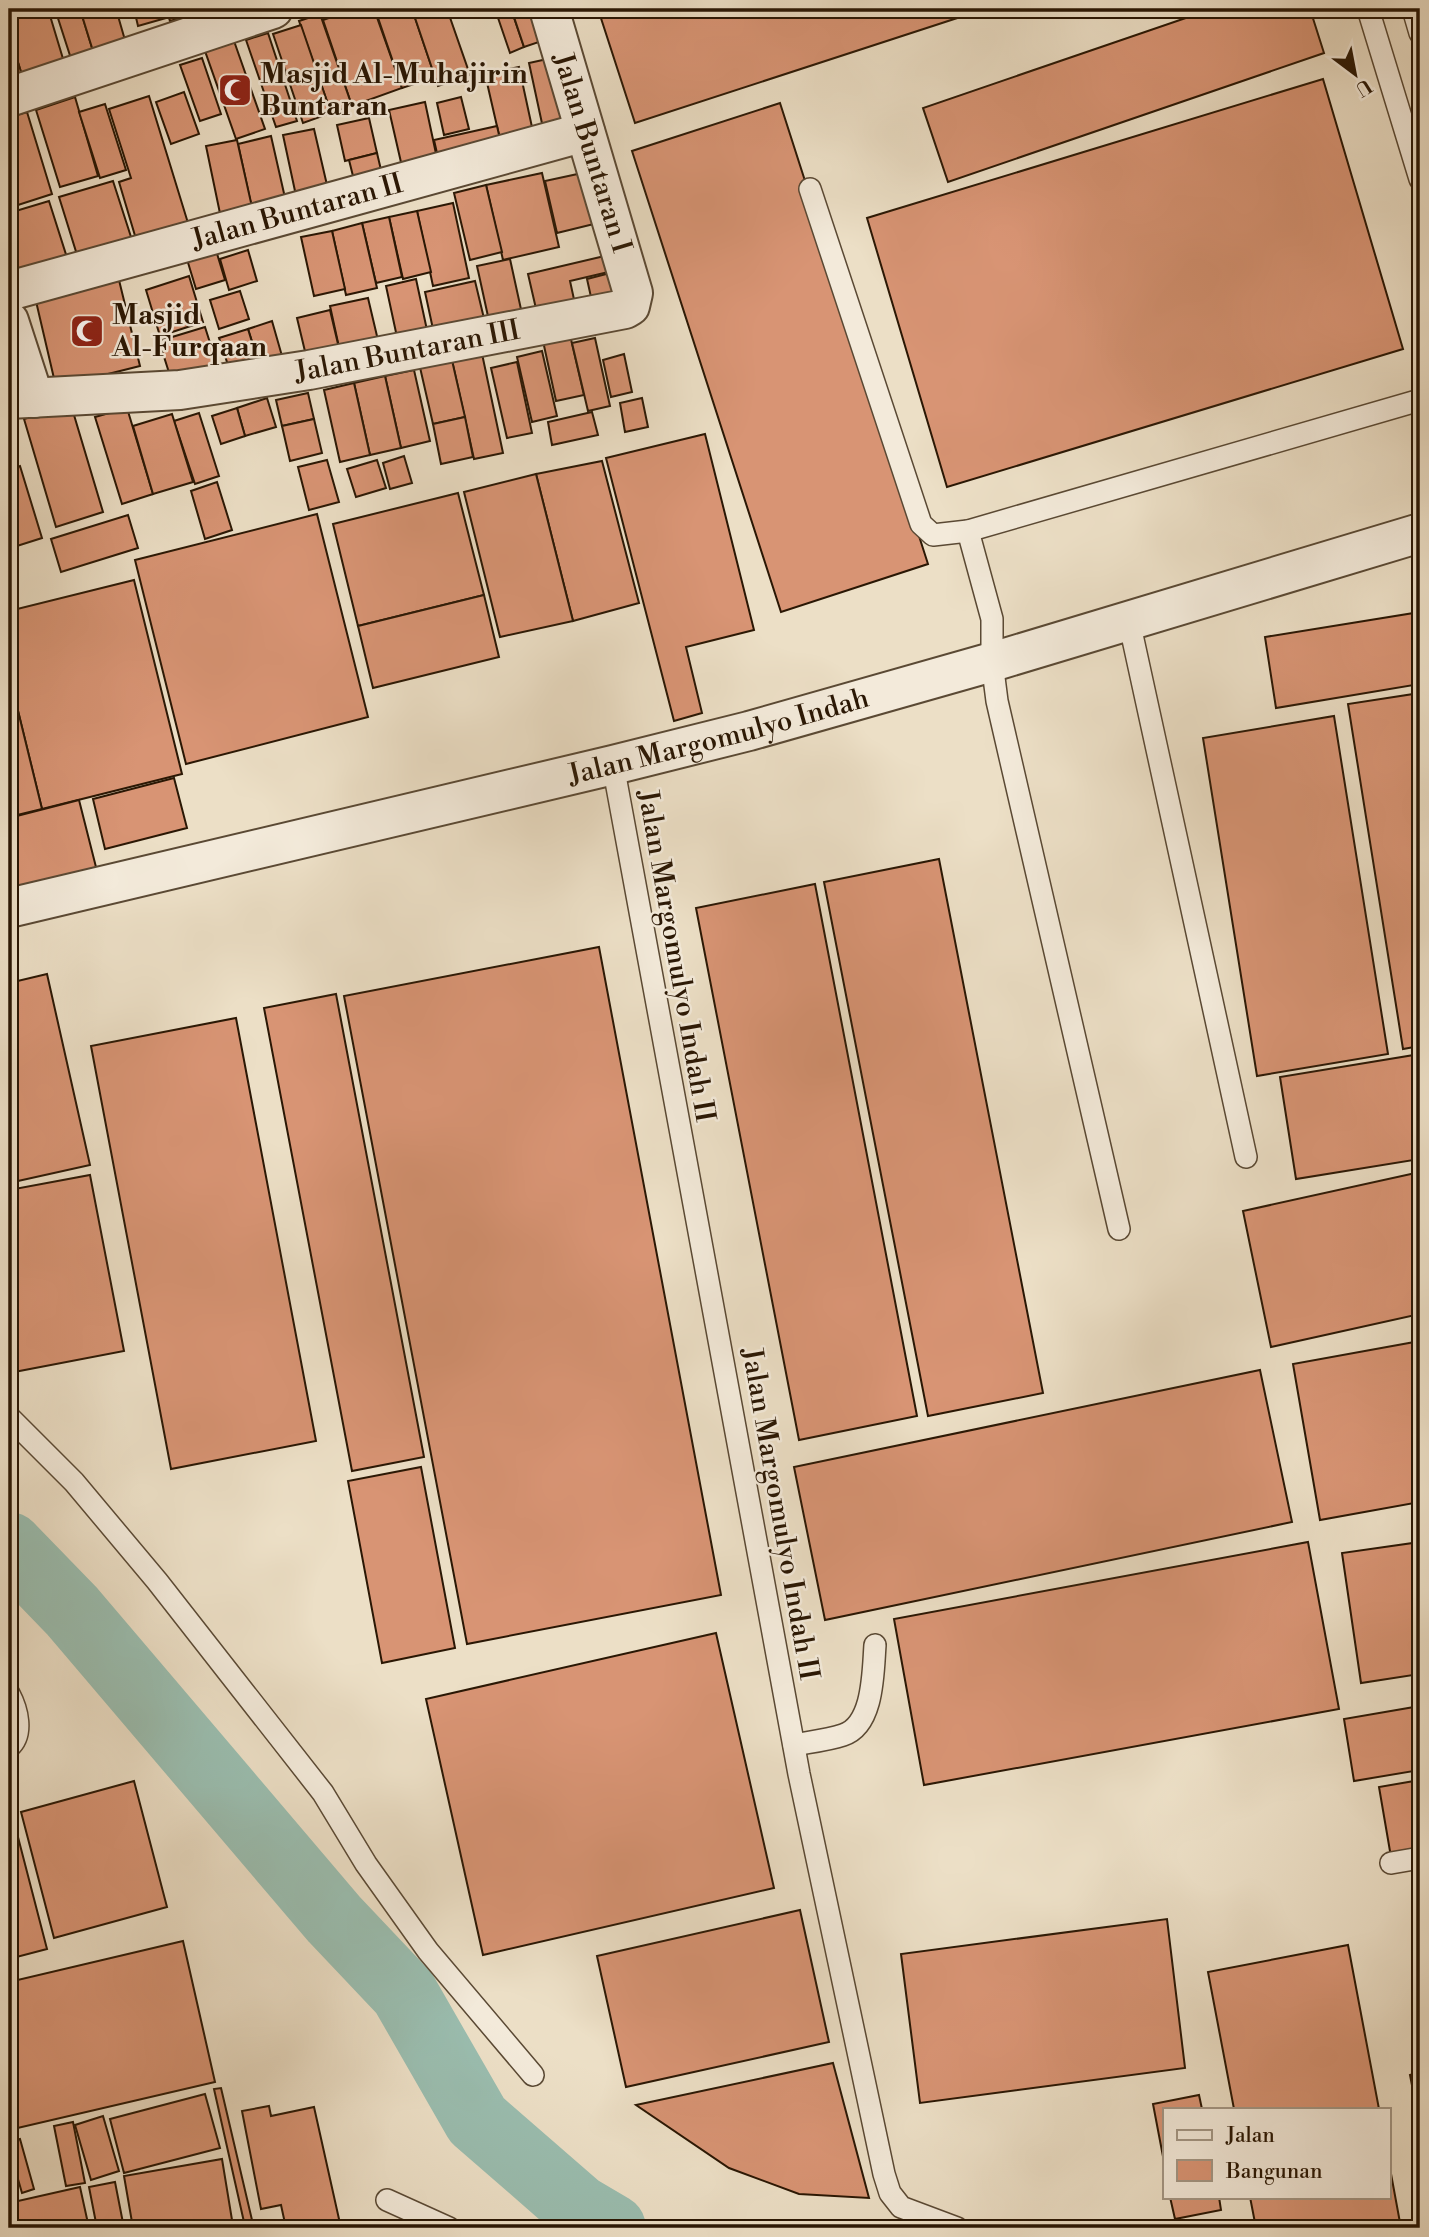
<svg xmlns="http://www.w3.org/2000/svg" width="1429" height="2237" viewBox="0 0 1429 2237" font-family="'Libre Bodoni',serif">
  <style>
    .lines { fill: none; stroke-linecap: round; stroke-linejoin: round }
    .river { stroke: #9abdaf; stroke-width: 68 }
    .building { fill: #d89474; stroke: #2a1704; stroke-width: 2 }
    .service-casing { stroke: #5a4934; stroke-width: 24 }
    .minor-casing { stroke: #5a4934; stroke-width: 42 }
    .service { stroke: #f3eada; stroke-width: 21 }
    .minor { stroke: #f3eada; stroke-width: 38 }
    .labels { text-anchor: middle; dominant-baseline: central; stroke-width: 5; stroke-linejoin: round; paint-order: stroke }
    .poi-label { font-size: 28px; font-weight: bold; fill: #2a1704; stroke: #f3eada; text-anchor: start }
    .street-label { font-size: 28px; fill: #2a1704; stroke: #f3eada }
  </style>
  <rect width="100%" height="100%" fill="#ecdfc6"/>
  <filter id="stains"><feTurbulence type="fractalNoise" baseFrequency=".00286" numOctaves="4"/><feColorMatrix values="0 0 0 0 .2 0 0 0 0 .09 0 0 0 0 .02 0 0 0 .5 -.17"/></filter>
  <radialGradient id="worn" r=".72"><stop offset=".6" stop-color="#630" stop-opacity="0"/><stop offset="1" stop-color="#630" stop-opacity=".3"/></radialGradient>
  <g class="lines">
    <!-- river -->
    <polyline class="river" points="9,1546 72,1611 334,1919 404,1993 477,2120 578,2208 612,2228"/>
  </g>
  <!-- building -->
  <g class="building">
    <polygon points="9,9 48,9 67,72 25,85 9,33"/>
    <polygon points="55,9 80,9 97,64 75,71"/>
    <polygon points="80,9 116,9 129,54 97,64"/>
    <polygon points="134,9 164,9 166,18 138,26"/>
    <polygon points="166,9 201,9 202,12 170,21"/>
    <polygon points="354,9 374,9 402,88 352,106 323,20"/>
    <polygon points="375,9 412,9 435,77 402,88"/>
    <polygon points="412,9 447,9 470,75 438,86"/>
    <polygon points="495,9 511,9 524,47 510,53"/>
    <polygon points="598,9 985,9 635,123"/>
    <polygon points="1212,9 1310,9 1324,53 948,182 923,108"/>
    <polygon points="534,10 545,40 524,47 514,17"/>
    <polygon points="320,14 352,106 331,113 299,21"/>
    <polygon points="301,25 331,113 303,123 273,34"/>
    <polygon points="9,33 25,85 9,90"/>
    <polygon points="268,33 297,121 276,127 246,40"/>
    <polygon points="234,41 265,129 236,139 205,51"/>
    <polygon points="561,56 575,121 543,128 529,63"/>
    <polygon points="202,58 221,114 200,121 180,65"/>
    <polygon points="519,67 535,141 502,148 485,74"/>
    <polygon points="1323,79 1403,349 947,487 867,218"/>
    <polygon points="184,92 199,134 171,144 156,102"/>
    <polygon points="149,96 188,223 136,239 119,182 131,178 109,109"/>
    <polygon points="75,97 98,176 60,187 36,110"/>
    <polygon points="461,97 469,129 444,135 437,103"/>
    <polygon points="425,102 438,163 403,171 389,110"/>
    <polygon points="780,103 928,564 781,612 632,151"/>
    <polygon points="105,104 126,170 100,178 79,112"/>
    <polygon points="27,112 52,194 18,205 9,175 9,117"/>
    <polygon points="369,118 377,153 345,161 337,125"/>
    <polygon points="497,126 502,148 439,162 434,140"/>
    <polygon points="314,129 330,198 298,205 283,135"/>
    <polygon points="271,136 288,211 254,218 238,144"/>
    <polygon points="237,140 254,216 222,223 206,146"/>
    <polygon points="377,153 381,170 353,176 349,160"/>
    <polygon points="587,172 598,223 557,233 545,181"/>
    <polygon points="542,173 559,247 503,260 486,185"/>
    <polygon points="9,175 18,205 9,208"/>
    <polygon points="113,181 132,240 78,258 59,197"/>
    <polygon points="486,185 502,252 470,260 454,193"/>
    <polygon points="49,201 70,267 14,285 9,266 9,213"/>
    <polygon points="453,203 469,278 433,286 417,211"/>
    <polygon points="417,211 431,272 403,279 389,217"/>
    <polygon points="389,217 402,277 376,283 362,223"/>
    <polygon points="362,223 377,288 346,295 332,231"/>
    <polygon points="332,231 345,289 314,296 301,237"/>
    <polygon points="215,247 225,280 196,289 186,256"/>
    <polygon points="248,250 257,281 229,290 220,259"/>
    <polygon points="613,254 617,270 570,281 575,304 537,313 528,274"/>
    <polygon points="510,259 524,323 491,330 477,266"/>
    <polygon points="614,272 620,300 593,306 587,279"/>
    <polygon points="118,276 140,366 56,387 35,297"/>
    <polygon points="189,276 203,322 160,336 146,290"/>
    <polygon points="416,279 430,344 400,351 386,286"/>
    <polygon points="475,281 487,331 436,343 425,292"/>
    <polygon points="240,291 249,319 219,329 210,300"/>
    <polygon points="368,298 381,353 342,361 330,306"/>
    <polygon points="330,310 342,361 309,368 297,318"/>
    <polygon points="272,321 282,356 259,363 248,329"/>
    <polygon points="205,327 218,368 172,382 159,341"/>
    <polygon points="248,329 260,368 232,377 219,338"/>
    <polygon points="570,335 584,395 556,401 543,341"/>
    <polygon points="595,338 610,406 588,411 572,343"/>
    <polygon points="481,349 503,453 474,459 451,356"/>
    <polygon points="542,351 557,416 532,422 517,357"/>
    <polygon points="624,354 632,392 611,397 603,360"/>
    <polygon points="451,356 465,417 433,424 419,363"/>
    <polygon points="517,362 532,433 507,438 491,368"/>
    <polygon points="414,370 430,441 401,448 385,376"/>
    <polygon points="385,376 401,448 370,455 354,383"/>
    <polygon points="354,383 370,455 340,462 324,390"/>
    <polygon points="308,393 314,419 282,426 276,400"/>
    <polygon points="267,398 276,427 245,436 237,408"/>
    <polygon points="642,398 648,427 625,432 620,403"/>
    <polygon points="71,405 103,512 56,527 24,419"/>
    <polygon points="127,408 153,494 122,504 95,417"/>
    <polygon points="237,408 245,436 221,444 212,416"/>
    <polygon points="592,412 598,435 552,445 548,422"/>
    <polygon points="199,413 219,476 195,484 174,421"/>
    <polygon points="172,414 193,482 153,494 133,426"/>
    <polygon points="465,417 473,457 441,464 433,424"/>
    <polygon points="314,419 322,453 290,461 282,426"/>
    <polygon points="705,434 754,630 686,647 702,713 674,721 606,458"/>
    <polygon points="404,456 412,483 390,489 383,463"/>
    <polygon points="327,460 339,502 309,510 298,467"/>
    <polygon points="377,460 386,488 356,497 347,469"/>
    <polygon points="602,461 639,603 573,621 536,474"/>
    <polygon points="20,466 42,538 17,546 9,517 9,470"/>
    <polygon points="536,474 573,621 500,637 464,492"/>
    <polygon points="217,482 232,530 205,539 191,491"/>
    <polygon points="458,493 484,595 358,626 333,524"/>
    <polygon points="317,514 368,717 186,764 135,560"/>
    <polygon points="128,515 138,548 61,572 51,539"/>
    <polygon points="9,517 17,546 9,549"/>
    <polygon points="134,580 182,774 42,809 9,674 9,611"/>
    <polygon points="484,595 499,657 373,688 358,626"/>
    <polygon points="1420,612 1420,684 1276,708 1265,637"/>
    <polygon points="9,674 42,809 9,817"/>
    <polygon points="1420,693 1420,1046 1403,1049 1348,704"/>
    <polygon points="1334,716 1388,1054 1257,1076 1203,738"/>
    <polygon points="174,778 187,828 105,849 93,799"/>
    <polygon points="79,800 97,871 17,892 9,858 9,818"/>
    <polygon points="939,859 1043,1393 928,1416 824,882"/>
    <polygon points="815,884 917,1416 799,1440 696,908"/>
    <polygon points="599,947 721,1595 467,1644 344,996"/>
    <polygon points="47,974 90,1165 9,1183 9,983"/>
    <polygon points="336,994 424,1457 352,1471 264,1008"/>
    <polygon points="236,1018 316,1441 171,1469 91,1046"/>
    <polygon points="1420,1054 1420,1159 1296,1179 1280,1077"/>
    <polygon points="1420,1172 1420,1314 1271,1347 1243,1211"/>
    <polygon points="90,1175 124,1351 9,1373 9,1190"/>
    <polygon points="1420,1341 1420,1502 1320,1520 1293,1364"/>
    <polygon points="1260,1370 1292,1522 825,1620 794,1467"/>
    <polygon points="421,1467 455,1648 382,1663 348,1481"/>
    <polygon points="1308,1542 1339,1709 924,1785 894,1619"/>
    <polygon points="1420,1542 1420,1674 1361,1683 1342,1553"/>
    <polygon points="716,1633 774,1888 483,1955 426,1699"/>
    <polygon points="1420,1706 1420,1770 1354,1781 1344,1719"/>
    <polygon points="1420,1780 1420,1852 1391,1857 1379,1787"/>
    <polygon points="134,1781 167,1907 54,1938 21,1812"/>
    <polygon points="12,1814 47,1949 9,1959 9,1815"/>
    <polygon points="800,1910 829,2042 626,2087 597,1956"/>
    <polygon points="1167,1919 1185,2068 920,2103 901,1954"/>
    <polygon points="183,1941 215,2082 9,2130 9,1982"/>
    <polygon points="1348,1945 1379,2109 1234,2109 1208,1972"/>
    <polygon points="833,2063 869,2198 799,2194 729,2168 636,2105"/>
    <polygon points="1420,2072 1420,2127 1410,2075"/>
    <polygon points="221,2088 252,2220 244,2222 214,2089"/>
    <polygon points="205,2094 220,2148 124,2173 110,2119"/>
    <polygon points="1199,2095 1202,2109 1165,2109 1165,2167 1153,2104"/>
    <polygon points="269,2106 271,2116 314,2107 341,2228 286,2228 281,2205 261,2209 242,2111"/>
    <polygon points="103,2116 119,2171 91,2180 75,2125"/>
    <polygon points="73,2122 85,2183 66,2186 54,2126"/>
    <polygon points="20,2139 34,2189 22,2193 9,2148 9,2142"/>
    <polygon points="222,2159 233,2226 133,2228 124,2176"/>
    <polygon points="1389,2163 1401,2228 1256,2228 1250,2197 1389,2197"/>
    <polygon points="9,2169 16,2194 9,2196"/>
    <polygon points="115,2182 124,2228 97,2228 89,2187"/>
    <polygon points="80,2187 89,2228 9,2228 9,2203"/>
    <polygon points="1170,2197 1219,2197 1221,2210 1175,2219"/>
  </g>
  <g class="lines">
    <!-- service casing -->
    <g class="service-casing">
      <g id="service">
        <polyline points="1368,9 1420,179"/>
        <polyline points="1413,9 1420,33"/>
        <polyline points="810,189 921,524 933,535 968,531 1420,400"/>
        <polyline points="968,531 992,619 992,662 997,701 1119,1229"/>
        <polyline points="1129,621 1246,1157"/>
        <polyline points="613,765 799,1774 884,2174 890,2193 901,2207 957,2228"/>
        <polyline points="9,1417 74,1482 157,1581 323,1793 366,1864 428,1951 533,2075"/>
        <path d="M9,1694C17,1709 24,1734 9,1747"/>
        <path d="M794,1745C810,1742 828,1740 843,1735C874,1725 873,1671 875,1645"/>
        <polyline points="1391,1863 1420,1858"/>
        <polyline points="387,2200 449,2228"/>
      </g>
    </g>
    <!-- minor casing -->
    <g class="minor-casing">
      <g id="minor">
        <polyline points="9,97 273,9"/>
        <path id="s1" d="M9,291L585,132"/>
        <polyline points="9,321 34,398"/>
        <path id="s2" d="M9,399L180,390L309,370L625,309L630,306L633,293L549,9"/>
        <path id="s3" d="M9,908L613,765L749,731L992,662L1420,533"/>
      </g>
    </g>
    <!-- service -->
    <use href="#service" class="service"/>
    <!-- minor -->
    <use href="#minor" class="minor"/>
  </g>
  <!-- icons -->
  <defs>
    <g id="mosque-square" transform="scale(1.75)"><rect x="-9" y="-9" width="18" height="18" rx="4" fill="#8f2418" stroke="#f3eada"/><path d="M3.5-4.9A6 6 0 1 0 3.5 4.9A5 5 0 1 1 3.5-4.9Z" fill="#fff"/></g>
  </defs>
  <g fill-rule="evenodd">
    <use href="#mosque-square" x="235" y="90"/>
    <use href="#mosque-square" x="87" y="331"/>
  </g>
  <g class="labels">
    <!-- poi labels -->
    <g class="poi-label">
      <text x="260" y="74">Masjid Al-Muhajirin<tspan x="260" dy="32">Buntaran</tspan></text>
      <text x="112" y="315">Masjid<tspan x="112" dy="32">Al-Furqaan</tspan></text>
    </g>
    <!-- street labels -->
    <g class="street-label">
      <text transform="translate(592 153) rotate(73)">Jalan Buntaran I</text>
      <text stroke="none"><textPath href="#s1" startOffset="299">Jalan Buntaran II</textPath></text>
      <text stroke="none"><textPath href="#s2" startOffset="402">Jalan Buntaran III</textPath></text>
      <text stroke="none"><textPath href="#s3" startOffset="730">Jalan Margomulyo Indah</textPath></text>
      <text transform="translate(676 956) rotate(80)">Jalan Margomulyo Indah II</text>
      <text transform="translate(780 1514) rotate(80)">Jalan Margomulyo Indah II</text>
    </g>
  </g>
  <!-- margin -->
  <rect width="1429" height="2237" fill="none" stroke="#ecdfc6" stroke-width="35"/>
  <rect x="10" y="10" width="1408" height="2216" fill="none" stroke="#2a1704" stroke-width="3.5"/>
  <rect x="18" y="18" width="1394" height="2202" fill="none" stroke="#2a1704" stroke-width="2"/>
  <!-- legend -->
  <rect x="1163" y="2108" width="228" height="91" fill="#f3eada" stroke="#a39684" stroke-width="2"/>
  <rect x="1177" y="2130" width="35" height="10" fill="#f3eada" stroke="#a39684" stroke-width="2"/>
  <text x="1226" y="2142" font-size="21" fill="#2a1704">Jalan</text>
  <rect x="1177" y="2160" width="35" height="21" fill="#d89474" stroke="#a39684" stroke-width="2"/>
  <text x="1226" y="2178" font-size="21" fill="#2a1704">Bangunan</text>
  <!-- north arrow -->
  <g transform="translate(1355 74) rotate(148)" stroke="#f3eada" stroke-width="5" paint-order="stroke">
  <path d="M0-5L12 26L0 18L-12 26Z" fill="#2a1704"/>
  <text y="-10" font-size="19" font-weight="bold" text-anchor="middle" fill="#2a1704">U</text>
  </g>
  <rect width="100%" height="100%" filter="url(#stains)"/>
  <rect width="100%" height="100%" fill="url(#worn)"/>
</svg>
